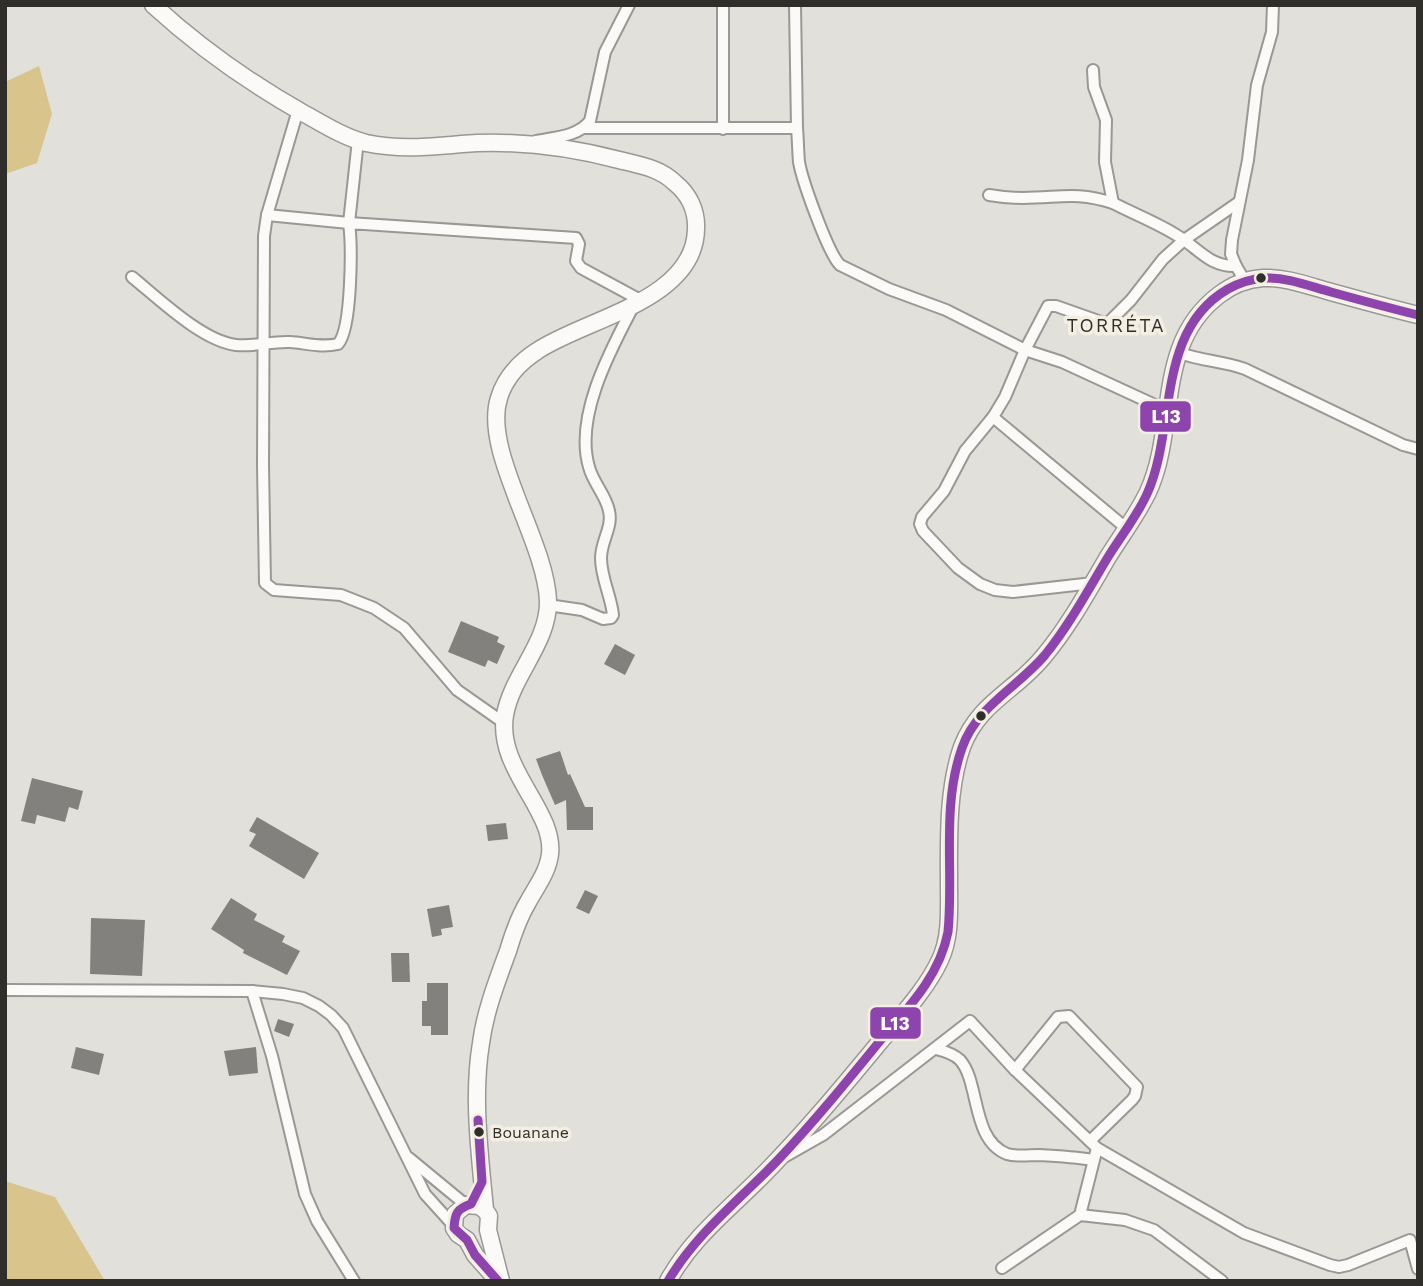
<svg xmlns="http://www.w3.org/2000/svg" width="1423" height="1286" viewBox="0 0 1423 1286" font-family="'Work Sans',sans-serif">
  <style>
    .forest { fill: #d9c48c }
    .building { fill: #83817d }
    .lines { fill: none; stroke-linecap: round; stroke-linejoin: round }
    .street-casing { stroke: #9a9894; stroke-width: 14 }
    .secondary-casing { stroke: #9a9894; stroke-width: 19 }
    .street { stroke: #fbfaf9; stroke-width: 10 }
    .secondary { stroke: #fbfaf9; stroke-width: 16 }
    .bus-1-casing { stroke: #f3efe3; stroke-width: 14 }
    .bus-1 { stroke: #8e44ad; stroke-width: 9 }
    .bus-dot { fill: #302e2a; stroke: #f3efe3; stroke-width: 2.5 }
    .labels { text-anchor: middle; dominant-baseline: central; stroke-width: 7; stroke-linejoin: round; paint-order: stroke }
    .bus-label { font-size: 16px; fill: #302e2a; stroke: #f3efe3; text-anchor: start }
    .neighbourhood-label { font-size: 19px; letter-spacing: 2px; fill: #302e2a; stroke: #f3efe3 }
    .line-badge { stroke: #f3efe3; stroke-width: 2.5 }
    .badge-label { font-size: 19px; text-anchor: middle; font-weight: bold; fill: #fff }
  </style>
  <rect width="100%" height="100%" fill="#e2e0da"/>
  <!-- forest -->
  <g class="forest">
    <polygon points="39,66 52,114 37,163 5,174 5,82"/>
    <polygon points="5,1181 55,1197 105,1281 5,1281"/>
  </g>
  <!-- building -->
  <g class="building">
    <polygon points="461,621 499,637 497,642 505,646 497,664 488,660 485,667 448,652"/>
    <polygon points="615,644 635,655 625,675 604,664"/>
    <polygon points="560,751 568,775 570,774 585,807 593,807 593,830 567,830 566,800 555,805 542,775 536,759"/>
    <polygon points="32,778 83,791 78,810 69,807 65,822 37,815 35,824 21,821"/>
    <polygon points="257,817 319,853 304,879 249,846 256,834 249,831"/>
    <polygon points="506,823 508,839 488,841 486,825"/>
    <polygon points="585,890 598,896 589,914 576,908"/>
    <polygon points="231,898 257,914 254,920 285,936 282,942 300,951 287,975 243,953 244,950 211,929"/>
    <polygon points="449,905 453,927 441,929 442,935 432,937 427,909"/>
    <polygon points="91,918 145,920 142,976 90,974"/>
    <polygon points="391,953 409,953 410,982 392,982"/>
    <polygon points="427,983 448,983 448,1035 431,1035 431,1026 422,1026 422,1001 427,1001"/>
    <polygon points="278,1019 294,1024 289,1037 274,1031"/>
    <polygon points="76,1047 104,1054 99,1075 71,1068"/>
    <polygon points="256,1047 258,1073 229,1076 224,1051"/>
  </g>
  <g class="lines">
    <!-- street casing -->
    <g class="street-casing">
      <g id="street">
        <polyline points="723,5 723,129"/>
        <path d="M1093,70L1094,87L1106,120L1105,162L1113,203C1134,214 1158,223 1178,236C1199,249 1210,267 1236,266L1245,281"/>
        <polyline points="298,110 267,215 264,236 263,465 265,583 274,590 341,595 374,608 404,628 457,690 504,723"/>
        <polyline points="584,128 797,128 795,5"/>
        <path d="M797,128C798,139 798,151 799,162C802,180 828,253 840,265L889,289L946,310L1025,350L1048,306H1056L1107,324L1131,300L1163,259L1184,240L1239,202"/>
        <path d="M536,141C555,137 577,137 590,121L605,52L629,5"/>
        <path d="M989,195C1001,197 1012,198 1023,198C1060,198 1075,191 1113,203"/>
        <polyline points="267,215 349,223 358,140"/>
        <polyline points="1236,266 1231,254 1232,240 1248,160 1257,85 1272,32 1273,5"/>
        <path d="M132,277C158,298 202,341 236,345C254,347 272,341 290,342C306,343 321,348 338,344C352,329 352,245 349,223L576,238L579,244L576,261L581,268L642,301"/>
        <path d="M1177,352C1200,361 1223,361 1245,369L1403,445L1418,449"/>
        <polyline points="993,417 965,451 944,491 922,517 920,524 923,531 958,568 980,584 995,590 1013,592 1093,583"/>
        <polyline points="1126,528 993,417 1005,397 1025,350 1062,362 1166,410"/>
        <path d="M548,605L582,610L603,619L611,618L613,615C611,596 601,578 601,558C601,541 613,527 609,511C606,495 593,483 589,467C574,416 611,349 634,305"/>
        <polyline points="5,990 252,991 283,994 303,998 319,1006 331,1015 343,1028 425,1194 453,1225"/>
        <polyline points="252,991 272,1056 305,1194 317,1221 354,1281"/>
        <path d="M936,1049C944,1051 954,1054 960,1060C980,1082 971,1140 1007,1154C1017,1157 1029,1155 1039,1155C1058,1156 1075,1157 1093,1160"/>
        <polyline points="1015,1070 1058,1017 1069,1016 1137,1087 1135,1096 1132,1100 1090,1141"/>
        <polyline points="1097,1148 1244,1233 1330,1265 1339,1267 1348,1265 1410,1240 1418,1269"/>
        <polyline points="786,1156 823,1135 970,1021 1015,1070 1097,1148 1080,1215 1002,1268"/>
        <polyline points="409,1158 466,1205"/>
        <polyline points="1080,1215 1125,1220 1154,1230 1222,1281"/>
      </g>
    </g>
    <!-- secondary casing -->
    <g class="secondary-casing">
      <g id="secondary">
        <path d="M153,5C199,47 248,82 303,113C323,124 343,137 366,143C399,150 429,147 462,144C514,140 569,147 619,160C639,165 660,168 675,183C689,194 697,211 696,229C695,301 584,319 537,351C520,362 505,378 499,398C482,451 546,541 548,601C549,642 512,675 505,715C496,769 555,810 550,854C548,872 536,887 528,902C519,917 513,934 508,951C497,981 485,1012 481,1043C472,1098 480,1155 485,1210L489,1216L488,1230L501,1281"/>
        <polyline points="485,1210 479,1206 466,1205 455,1214 454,1228 458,1234 467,1240 475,1255 498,1281"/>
        <path d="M668,1281C691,1239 726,1212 760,1178C802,1136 841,1089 879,1043C900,1017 926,990 940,960C951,937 949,909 949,885C949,840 947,790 962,747C979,702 1016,691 1044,656C1069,626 1088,591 1108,557C1121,536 1137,515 1148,492C1178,427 1154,344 1219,295C1232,285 1247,279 1263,278C1286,277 1309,286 1331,292C1360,300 1389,308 1418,315"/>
      </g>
    </g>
    <!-- street -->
    <use href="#street" class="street"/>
    <!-- secondary -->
    <use href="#secondary" class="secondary"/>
    <!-- bus-1 casing -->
    <g class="bus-1-casing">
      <g id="bus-1">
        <path d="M478,1120L482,1182L471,1204C457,1209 455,1213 454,1228L467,1240L475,1255L498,1281"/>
        <path d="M668,1281C696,1234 738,1201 776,1162C814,1122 849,1079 884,1036C911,1005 940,974 948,932C954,872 941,807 962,748C976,707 1018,687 1045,655C1070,624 1088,590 1108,557C1121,536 1137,516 1147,494C1177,428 1155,331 1228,289C1239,283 1251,279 1264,278C1287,277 1309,286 1331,292C1360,300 1389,308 1418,315"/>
      </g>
    </g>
    <!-- bus-1 -->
    <use href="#bus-1" class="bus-1"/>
  </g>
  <!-- markers -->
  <g class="bus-dot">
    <circle cx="1261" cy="278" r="6"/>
    <circle cx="981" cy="716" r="6"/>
    <circle cx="479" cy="1132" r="6"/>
  </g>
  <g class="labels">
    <!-- bus labels -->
    <g class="bus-label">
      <text x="492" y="1132">Bouanane</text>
    </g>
    <!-- neighbourhood labels -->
    <g class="neighbourhood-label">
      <text x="1116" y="325">TORRÉTA</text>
    </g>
  </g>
  <g class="line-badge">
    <rect x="1139" y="400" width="53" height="33" rx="7" fill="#8e44ad"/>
    <rect x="869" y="1006" width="53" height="34" rx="7" fill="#8e44ad"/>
  </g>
  <g class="badge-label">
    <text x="1166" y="423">L13</text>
    <text x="895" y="1030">L13</text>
  </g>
  <!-- border -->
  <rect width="1423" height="1286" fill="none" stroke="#302e2a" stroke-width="14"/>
</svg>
